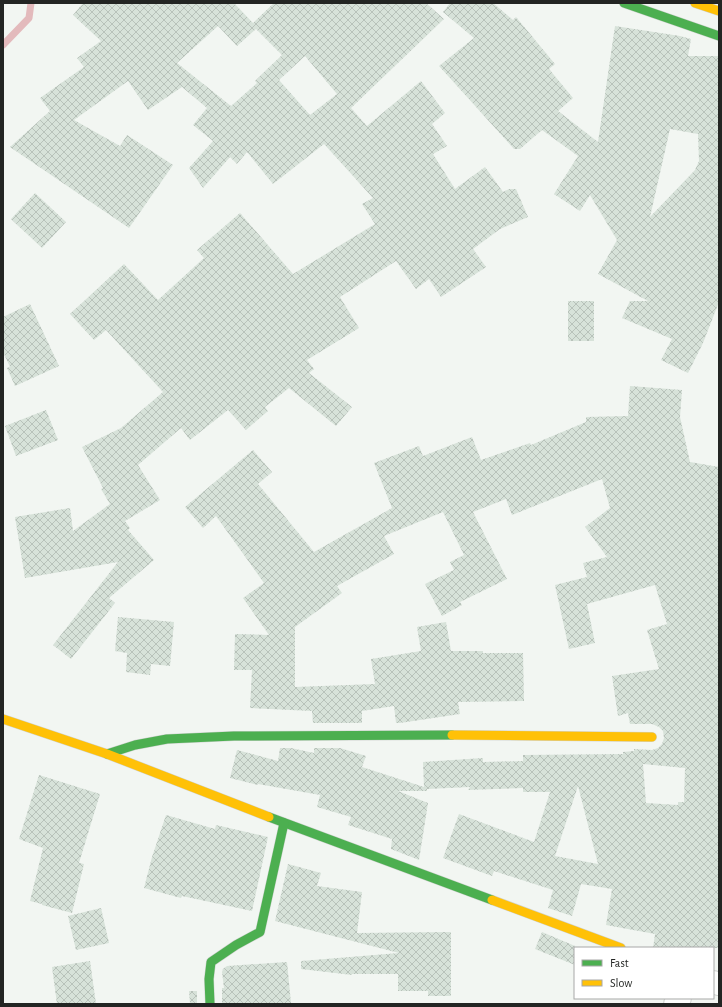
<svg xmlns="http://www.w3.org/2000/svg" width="722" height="1007" viewBox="0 0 722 1007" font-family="'Alegreya Sans',sans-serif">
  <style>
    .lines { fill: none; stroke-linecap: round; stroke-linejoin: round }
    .stream { stroke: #e3babc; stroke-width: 7 }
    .building { fill: url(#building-cross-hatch); fill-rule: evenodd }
    .street-casing { stroke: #d0d3d0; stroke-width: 24 }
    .fast-casing { stroke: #d0d3d0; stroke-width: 10 }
    .slow-casing { stroke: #d0d3d0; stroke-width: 10 }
    .street { stroke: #fdfefd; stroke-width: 22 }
    .fast { stroke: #4caf50; stroke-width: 9 }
    .slow { stroke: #ffc107; stroke-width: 9 }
  </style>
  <defs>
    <pattern id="building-cross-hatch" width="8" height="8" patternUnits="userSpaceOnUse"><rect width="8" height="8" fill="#d7e2d9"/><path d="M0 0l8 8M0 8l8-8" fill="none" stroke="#b8c2ba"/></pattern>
  </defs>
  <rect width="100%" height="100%" fill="#f2f6f2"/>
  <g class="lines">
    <!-- stream -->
    <polyline class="stream" points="3,45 29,18 31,3"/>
  </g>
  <!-- building -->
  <g class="building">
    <path d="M83,3H234L253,23L274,3H426L444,19L351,108L367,126L421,81L445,113L432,124L447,146L433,154L455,189L485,167L503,192L509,189H516L528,217L500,229L473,249L486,267L441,297L429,279L416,289L396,261L340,297L359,328L307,360L314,369L309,373L352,407L336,426L289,388L265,407L268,411L246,430L228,410L190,440L181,428L138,465L160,500L125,521L130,528L128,530L154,560L109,598L115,603L71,659L53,645L118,562L25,578L15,517L70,508L73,531L110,504L101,489L103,488L82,447L121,428L163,392L106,330L94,340L70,314L124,264L158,300L204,258L197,250L240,213L293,274L375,224L362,204L373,198L324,144L273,184L247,152L237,164L230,157L203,188L189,168L213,141L193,125L207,108L182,87L148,110L128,81L74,120L120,146L127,135L173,165L129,228L10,147L50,111L40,98L84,67L77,58L101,41L73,15ZM218,26L237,46L256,29L282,55L255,81L257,83L231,106L177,63ZM305,56L337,94L310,115L279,80Z"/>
    <path d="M450,3H493L513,20L516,17L555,64L549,69L573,98L558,111L598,142L615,26L680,36L691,39L688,56H719V302L703,343L688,373L661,360L672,339L622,318L630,301H648L598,274L617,240L590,195L580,211L554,194L578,156L542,130L520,149H514L439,66L474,38L443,12ZM670,129L698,134L699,161L695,170L650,217Z"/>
    <polygon points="35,193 66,222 42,248 11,219"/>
    <rect x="568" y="301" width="26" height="40"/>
    <polygon points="30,304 59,366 15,386 7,368 10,367 3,352 3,317"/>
    <path d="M630,386L682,390L680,417L690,462L719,467V948H653L655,934L606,925L612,889L581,884L572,916L548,908L553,890L494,871L492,876L443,858L459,814L534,842L550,792H523V788L468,790L470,787L427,789V791H398L428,803L419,860L391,849L392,839L348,825L351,817L317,807L320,795L258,784V785L230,778L237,750L278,761L280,748H291L314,753V748H340L366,756L362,767L424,787L423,762L483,758V762L523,761V755L623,754V752L634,751V749L652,750L658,748L662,744L664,738L663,731L659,727L652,724H630L628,713L618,716L612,676L659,669L647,630L667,624L655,585L587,604L595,643L569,649L555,585L587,577L583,563L607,557L585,527L610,508L602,479L512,515L506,499L473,512L507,579L460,602L462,605L442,616L425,584L454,570L450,562L464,555L443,512L384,536L394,554L337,586L342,593L295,627V687L375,684L371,659L421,651L417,627L446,622L451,651H483V653H523L524,701L458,702L460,714L400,723H396L394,706L362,711V723H313L312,711L250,708L252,670H234L235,634L269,635L243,598L264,583L216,516L203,528L185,507L253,450L272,472L258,484L314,552L392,508L374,463L419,446L423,456L472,437L481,460L530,443L531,445L586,422V417L628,416ZM643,764L685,768L684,802H678V805L646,803ZM578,786L598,864L555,856Z"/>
    <polygon points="46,410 58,440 16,456 5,426"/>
    <polygon points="118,617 174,622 170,666 151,664 150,675 126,672 127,653 115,651"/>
    <polygon points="39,775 100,794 79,863 84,864 72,913 42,905 42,904 30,901 43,848 19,839"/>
    <polygon points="166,815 215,829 216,825 268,837 252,911 182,896 181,898 144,888 152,857"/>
    <polygon points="288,864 321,873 317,886 362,892 357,933 451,932 451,996 428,996 428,991 398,991 398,974 352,974 352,975 301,969 301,961 399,953 275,921"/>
    <polygon points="101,908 109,943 76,950 68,916"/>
    <polygon points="542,932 575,946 575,965 535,949"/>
    <polygon points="90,961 96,1004 57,1004 52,967"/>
    <polygon points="287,962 291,1003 222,1004 222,988 224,988 222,972 223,969 227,966"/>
    <polygon points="189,991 197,991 197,1004 190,1004"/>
  </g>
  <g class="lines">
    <!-- street casing -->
    <g class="street-casing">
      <g id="street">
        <polyline points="713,982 719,984"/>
        <polyline points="675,1004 680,998"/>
      </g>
    </g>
    <!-- fast casing -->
    <g class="fast-casing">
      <g id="fast">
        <polyline points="624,3 719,36"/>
        <polyline points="107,754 135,745 167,739 234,736 452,735"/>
        <polyline points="269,817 492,900"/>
        <polyline points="210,1004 209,979 211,962 236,945 260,932 284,823"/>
      </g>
    </g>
    <!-- slow casing -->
    <g class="slow-casing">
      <g id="slow">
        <polyline points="695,3 719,11"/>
        <polyline points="3,719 107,754 269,817"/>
        <polyline points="452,735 652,737"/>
        <polyline points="492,900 621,948"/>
      </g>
    </g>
    <!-- street -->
    <use href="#street" class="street"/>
    <!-- fast -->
    <use href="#fast" class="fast"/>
    <!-- slow -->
    <use href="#slow" class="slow"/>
  </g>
  <!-- border -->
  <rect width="722" height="1007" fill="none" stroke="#232523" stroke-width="8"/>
  <!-- legend -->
  <rect x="574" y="947" width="140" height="52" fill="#ffffff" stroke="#a7a8a7"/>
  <rect x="582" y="960" width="20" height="6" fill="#4caf50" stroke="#a7a8a7"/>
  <text x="610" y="967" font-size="12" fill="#232523">Fast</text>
  <rect x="582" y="980" width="20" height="6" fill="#ffc107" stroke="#a7a8a7"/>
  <text x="610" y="987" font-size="12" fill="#232523">Slow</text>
</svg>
